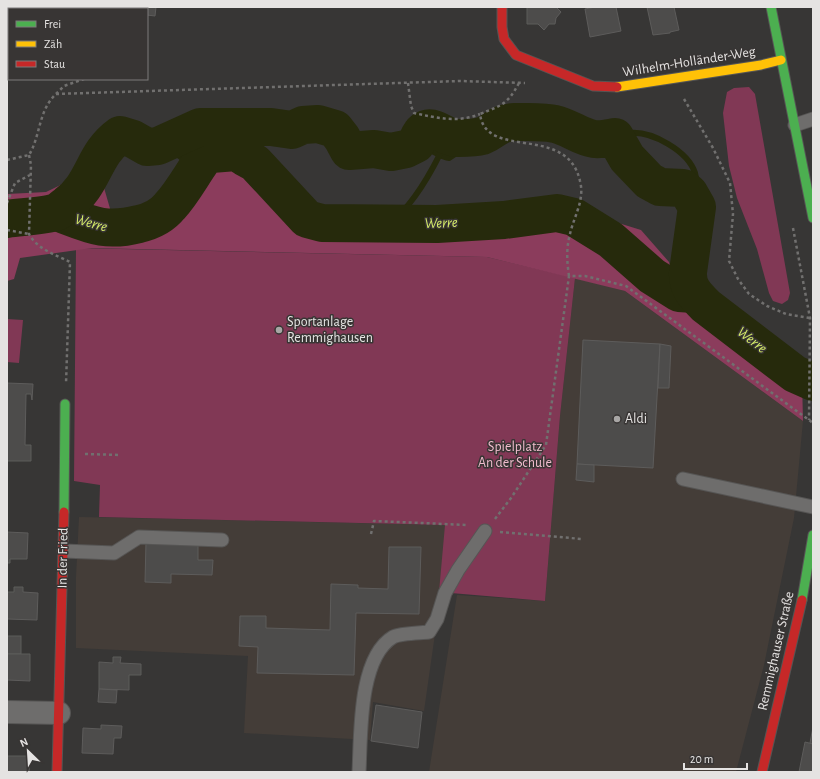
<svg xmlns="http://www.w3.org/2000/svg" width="820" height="779" viewBox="0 0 820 779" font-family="'Alegreya Sans',sans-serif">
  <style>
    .built { fill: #443d38 }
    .green { fill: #813855 }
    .forest { fill: #8b3c5c }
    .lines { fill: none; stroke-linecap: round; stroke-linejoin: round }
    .stream { stroke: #262a0c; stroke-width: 6 }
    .river { stroke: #262a0c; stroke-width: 38 }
    .building { fill: #4d4c4b; stroke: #5d5c5b }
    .lane-casing { stroke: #565554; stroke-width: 15 }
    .street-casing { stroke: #565554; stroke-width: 24 }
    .fast-casing { stroke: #565554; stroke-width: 11 }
    .slow-casing { stroke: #565554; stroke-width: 11 }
    .jam-casing { stroke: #565554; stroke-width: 11 }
    .path { stroke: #71706f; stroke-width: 2.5; stroke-dasharray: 3 3; stroke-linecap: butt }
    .lane { stroke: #6e6d6c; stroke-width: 13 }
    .street { stroke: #6e6d6c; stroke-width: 22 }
    .fast { stroke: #4caf50; stroke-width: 9 }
    .slow { stroke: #ffc107; stroke-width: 9 }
    .jam { stroke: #c62828; stroke-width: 9 }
    .poi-dot { fill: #a8a6a5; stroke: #383534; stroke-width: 1.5 }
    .labels { text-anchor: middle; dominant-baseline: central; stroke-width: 3; stroke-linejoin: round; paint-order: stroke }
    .street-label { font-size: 14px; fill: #e5e3e2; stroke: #383534 }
    .poi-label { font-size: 14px; fill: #e5e3e2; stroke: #383534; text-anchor: start }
    .park-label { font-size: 14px; fill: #f0bccd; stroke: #383534 }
    .water-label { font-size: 15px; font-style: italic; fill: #d5ec68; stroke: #383534 }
  </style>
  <rect width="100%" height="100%" fill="#373635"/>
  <!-- built -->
  <g class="built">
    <polygon points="575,278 625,291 803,421 794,518 764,665 736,772 429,772 457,595 545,601 560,416"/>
    <polygon points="79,517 446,525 438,613 424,711 373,702 370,740 244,733 248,656 76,648 76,577"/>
  </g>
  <!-- green -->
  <g class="green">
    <polygon points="749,87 755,94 790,293 788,300 782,304 773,301 769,293 757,249 737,198 729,166 723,113 727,92 734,88"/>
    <polygon points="76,248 487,257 575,278 560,416 545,601 439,592 445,525 99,517 100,485 74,481"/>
    <polygon points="7,319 23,320 19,363 7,362"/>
  </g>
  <!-- forest -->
  <polygon class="forest" points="198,144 252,146 318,211 599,217 641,230 669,262 680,304 709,317 802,380 803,421 625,291 487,257 92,248 20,258 14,279 7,281 7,194 46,192 98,167 111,212 141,216"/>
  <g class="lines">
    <!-- stream -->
    <g class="stream">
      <path d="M615,137C620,136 625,133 630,133C652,131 688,151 695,173C698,184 697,196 697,207"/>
      <polyline points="163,144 196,168"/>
      <path d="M416,144C426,146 441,158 449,158L482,136"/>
      <path d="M389,224C410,208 428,178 440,154"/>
    </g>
    <!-- river -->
    <g class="river">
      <path d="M57,212C89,224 104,233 139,224C152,221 162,216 170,206C183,192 192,174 203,159L211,154L236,152L244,157L255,163L307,219L322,223L437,224L504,220L557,213L574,217L611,240L652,276L679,293L694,294"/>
      <path d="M7,219C20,217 45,216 56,212C60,211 63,207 66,205C95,184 92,155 120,135L133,139L147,147L158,146L200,127H271L292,130L303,125L318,124L335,129L342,138L349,151L374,149L391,152L406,149L416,144C426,112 442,139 458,138C465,138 475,138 482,136C496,131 496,123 515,122C527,122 543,121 555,124C569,127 580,137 594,139C601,140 609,138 615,137L627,158L649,181L660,187L683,188L689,193L697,207L688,272C687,287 695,295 706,306L795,374L813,382"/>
    </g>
  </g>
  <!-- building -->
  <g class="building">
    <polygon points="14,7 23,7 35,9 14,9"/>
    <rect x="48" y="7" width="20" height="2"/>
    <polygon points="127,7 156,7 155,16 147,15 147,9 127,9"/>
    <polygon points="527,7 556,7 561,12 556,18 555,24 549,24 544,30 538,24 527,24"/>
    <polygon points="595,7 616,7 621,31 590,37 585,9"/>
    <polygon points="647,7 674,7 679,30 670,32 670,33 653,35"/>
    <polygon points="7,31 9,32 9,57 7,57"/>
    <polygon points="583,340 660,344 653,468 577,464"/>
    <polygon points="660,344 671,346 669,388 658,388"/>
    <polygon points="7,383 33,384 32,400 31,394 26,394 25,445 31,445 31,461 7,461"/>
    <polygon points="577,464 594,465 594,482 576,480"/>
    <polygon points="7,532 28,533 27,559 10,559 10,563 7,563"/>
    <polygon points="146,542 198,544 198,560 213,560 212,575 171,574 171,583 145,582"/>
    <polygon points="389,547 421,547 419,614 356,613 354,675 257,673 258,647 239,646 240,616 266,616 266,628 330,630 331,584 358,585 358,588 388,589"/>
    <polygon points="14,587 23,587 23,592 38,593 37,620 7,619 7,592 14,592"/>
    <rect x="7" y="636" width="14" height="18"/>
    <polygon points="7,654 30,654 30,681 7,680"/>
    <polygon points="113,657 121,657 120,663 141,664 141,675 129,675 129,690 99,689 99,662 113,663"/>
    <polygon points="99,689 117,690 116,703 98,702"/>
    <polygon points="376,705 422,712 418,748 371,741"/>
    <polygon points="101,725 122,726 121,738 114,738 113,754 82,753 83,728 101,729"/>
    <polygon points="813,727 813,744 810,743"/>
    <polygon points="805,742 813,744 813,772 799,772"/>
    <polygon points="7,756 30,756 29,772 7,772"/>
  </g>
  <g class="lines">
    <!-- lane casing -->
    <g class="lane-casing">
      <g id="lane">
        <polyline points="111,9 111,7"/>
        <polyline points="795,125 813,119"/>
        <polyline points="683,479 813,507"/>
        <polyline points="64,551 114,553 139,537 222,540"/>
        <path d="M359,772C361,736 358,658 393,637C400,633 420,633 429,632L437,619L445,593L458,570L485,531"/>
      </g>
    </g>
    <!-- street casing -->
    <g class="street-casing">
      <polyline id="street" points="7,712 59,713"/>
    </g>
    <!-- fast casing -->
    <g class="fast-casing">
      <g id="fast">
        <polyline points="771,7 813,218"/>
        <polyline points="64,512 65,404"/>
        <polyline points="802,600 813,535"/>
      </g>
    </g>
    <!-- slow casing -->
    <g class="slow-casing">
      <polyline id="slow" points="617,87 761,65 781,60"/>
    </g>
    <!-- jam casing -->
    <g class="jam-casing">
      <g id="jam">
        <polyline points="502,7 502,27 504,39 516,55 593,86 617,87"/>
        <polyline points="57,772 64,512"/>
        <polyline points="762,772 802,600"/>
      </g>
    </g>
    <!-- path -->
    <g class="path">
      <path d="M408,83L411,106L414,113C437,118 458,123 480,114"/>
      <path d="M519,83C507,105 502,105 480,114C486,161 567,123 580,181C585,200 574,216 570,234C566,249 567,262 569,276"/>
      <polyline points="56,94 64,86 84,79"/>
      <polyline points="684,99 713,148 730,183 733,214 729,261 738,279 749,294 767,306 786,314 810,318"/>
      <path d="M29,155L31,165L29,234C37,249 56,255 70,262L66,384"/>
      <path d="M7,160L29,155C41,135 38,111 56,94L460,81L525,83"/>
      <polyline points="7,203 15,183 30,175"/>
      <polyline points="793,228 810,318 809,420"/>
      <polyline points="7,230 29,234"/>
      <polyline points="85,454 120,455"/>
      <polyline points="495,519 511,498 546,445 569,276 585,276 626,286 813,423"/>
      <polyline points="500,532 582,539"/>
      <polyline points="371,534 374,521 468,525"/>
    </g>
    <!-- lane -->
    <use href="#lane" class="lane"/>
    <!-- street -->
    <use href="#street" class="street"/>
    <!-- fast -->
    <use href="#fast" class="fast"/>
    <!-- slow -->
    <use href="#slow" class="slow"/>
    <!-- jam -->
    <use href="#jam" class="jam"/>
  </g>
  <!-- markers -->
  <g class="poi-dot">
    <circle cx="279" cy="330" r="4"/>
    <circle cx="617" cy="419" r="4"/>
  </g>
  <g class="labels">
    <!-- street labels -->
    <g class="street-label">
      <text transform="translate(689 62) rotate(-9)">Wilhelm-Holländer-Weg</text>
      <text transform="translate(63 558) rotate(-89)">In der Fried</text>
      <text transform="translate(776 651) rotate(-77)">Remmighauser Straße</text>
    </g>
    <!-- poi labels -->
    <g class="poi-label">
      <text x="287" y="322">Sportanlage<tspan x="287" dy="16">Remmighausen</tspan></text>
      <text x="625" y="419">Aldi</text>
    </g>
    <!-- park labels -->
    <g class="park-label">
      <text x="515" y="447">Spielplatz<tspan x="515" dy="16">An der Schule</tspan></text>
    </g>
    <!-- water labels -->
    <g class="water-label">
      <text transform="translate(91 223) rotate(15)">Werre</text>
      <text transform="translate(441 223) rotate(-2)">Werre</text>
      <text transform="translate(752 340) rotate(38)">Werre</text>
    </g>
  </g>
  <!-- border -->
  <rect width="820" height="779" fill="none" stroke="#e5e3e2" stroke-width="16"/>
  <!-- legend -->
  <rect x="8" y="8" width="140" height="72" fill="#383534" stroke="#7d7b7a"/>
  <rect x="16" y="21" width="20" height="6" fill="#4caf50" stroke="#7d7b7a"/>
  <text x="44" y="28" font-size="12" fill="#e5e3e2">Frei</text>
  <rect x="16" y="41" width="20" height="6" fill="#ffc107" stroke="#7d7b7a"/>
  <text x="44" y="48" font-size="12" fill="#e5e3e2">Zäh</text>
  <rect x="16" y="61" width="20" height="6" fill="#c62828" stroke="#7d7b7a"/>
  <text x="44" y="68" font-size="12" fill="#e5e3e2">Stau</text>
  <!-- north arrow -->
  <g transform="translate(28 751) rotate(335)" stroke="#383534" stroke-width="3" paint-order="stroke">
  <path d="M0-3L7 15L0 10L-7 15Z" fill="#e5e3e2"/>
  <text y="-6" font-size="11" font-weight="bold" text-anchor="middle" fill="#e5e3e2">N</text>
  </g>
  <!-- scale -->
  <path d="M684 763v6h63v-6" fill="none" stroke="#e5e3e2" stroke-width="2"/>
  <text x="690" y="763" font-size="12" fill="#e5e3e2" stroke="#383534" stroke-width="3" paint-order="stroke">20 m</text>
</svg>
